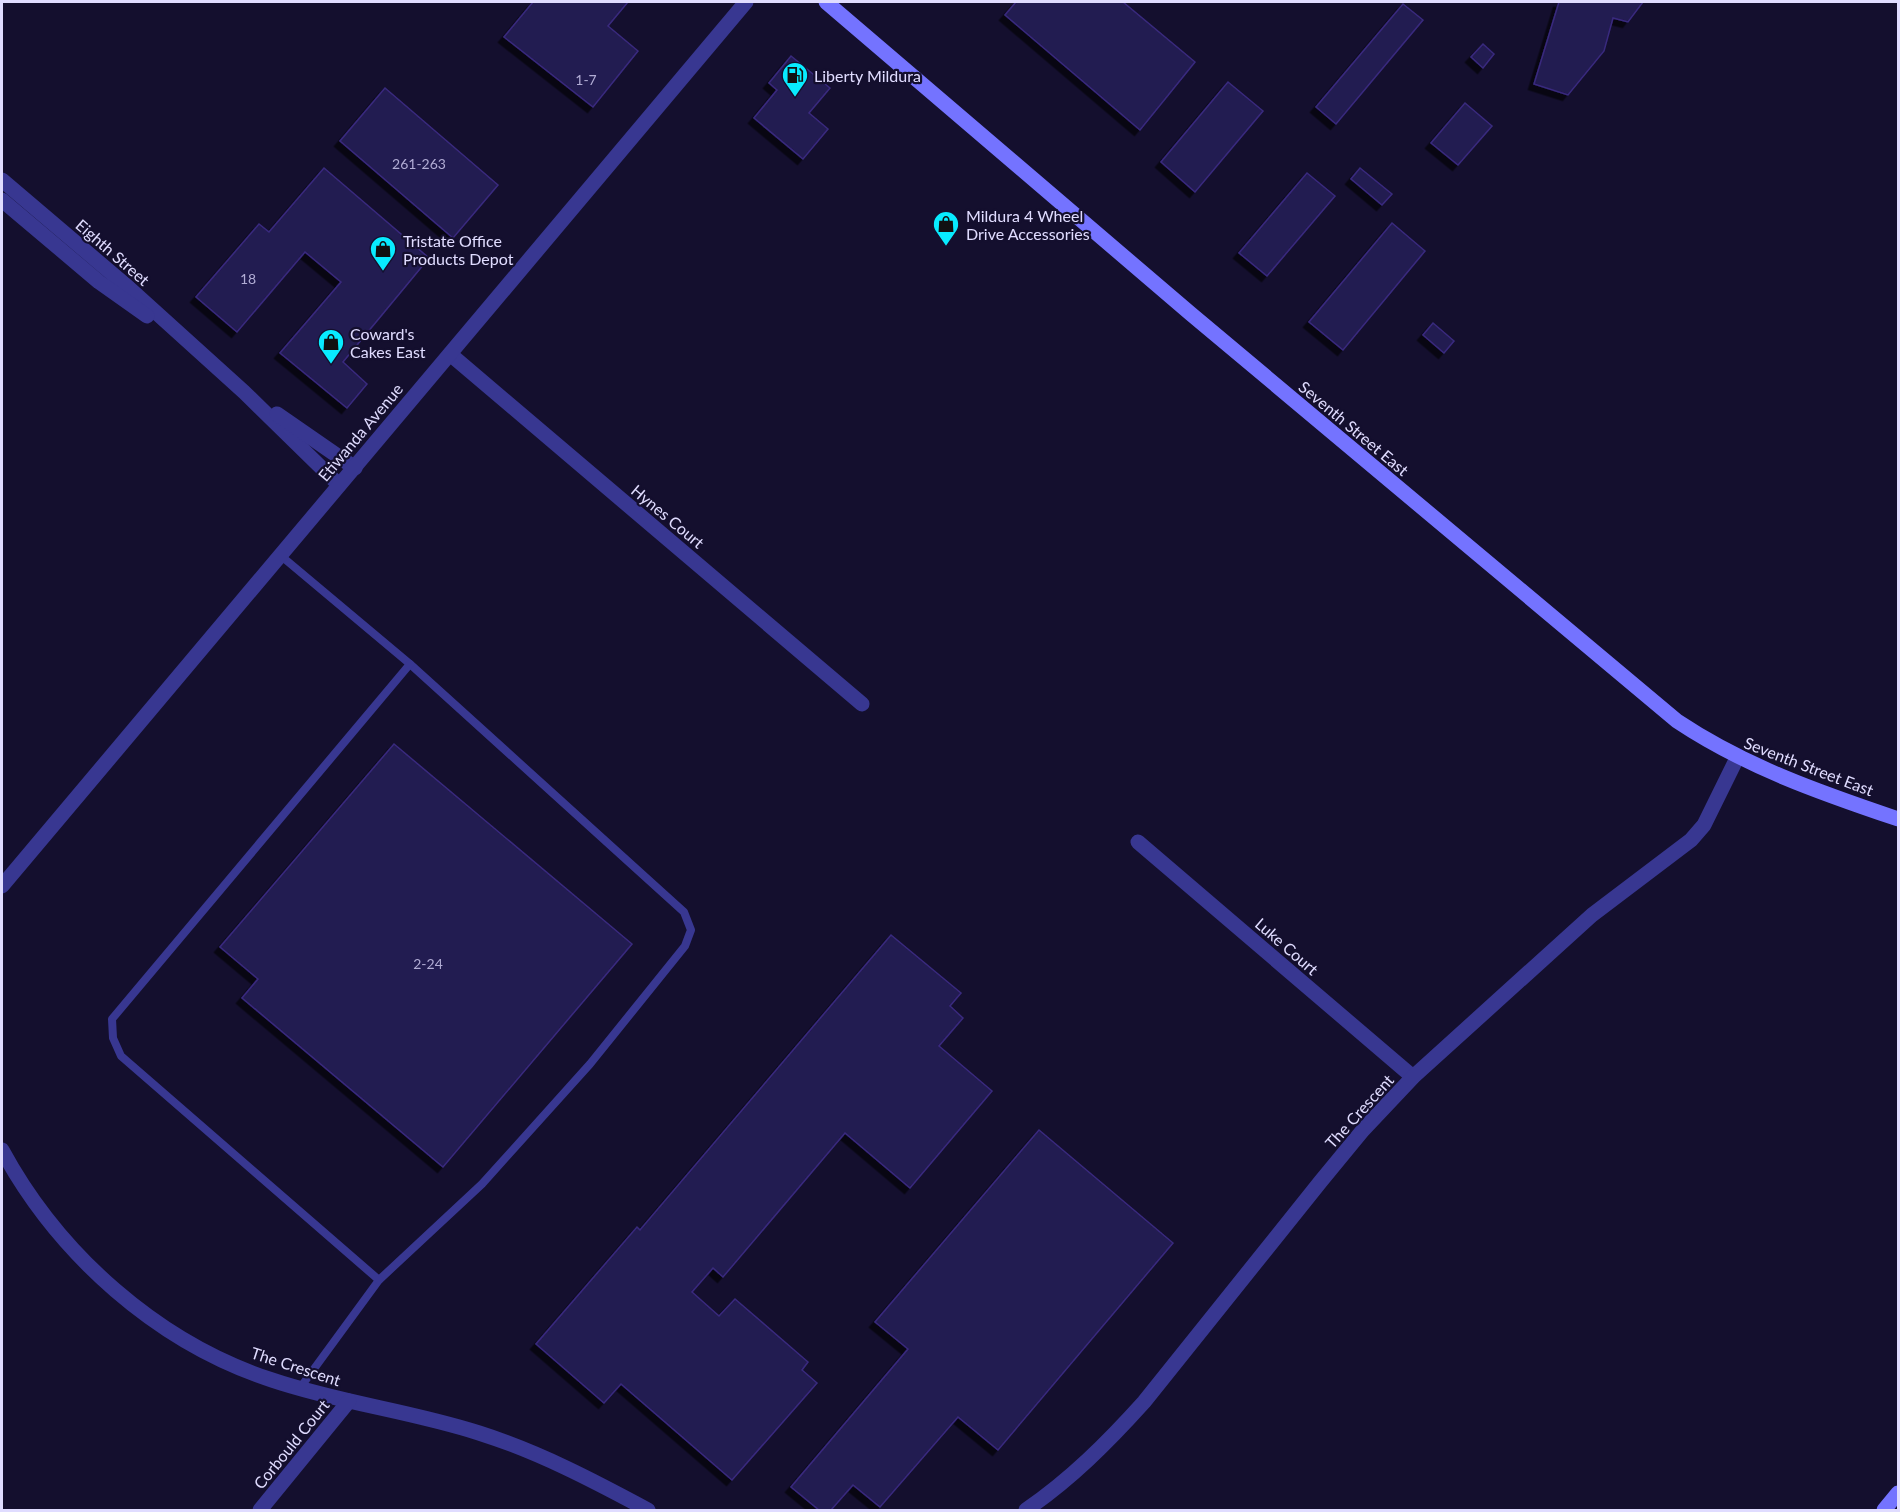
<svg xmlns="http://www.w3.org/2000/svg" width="1900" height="1512" viewBox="0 0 1900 1512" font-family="Lato,sans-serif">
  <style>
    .building { fill: #241a51; stroke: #392a7e; stroke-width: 1.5; filter: url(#shadow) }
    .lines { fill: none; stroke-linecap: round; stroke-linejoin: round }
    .service { stroke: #383791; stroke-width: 8 }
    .minor { stroke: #383791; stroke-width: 15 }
    .tertiary { stroke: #383791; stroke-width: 15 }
    .secondary { stroke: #7473ff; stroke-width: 15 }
    .labels { text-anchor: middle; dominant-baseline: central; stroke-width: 4.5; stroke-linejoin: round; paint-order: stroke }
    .number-label { font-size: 14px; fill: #b1acd4 }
    .poi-label { font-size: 16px; fill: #e0dcff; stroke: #140f2e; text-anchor: start }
    .street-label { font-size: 16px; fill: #e0dcff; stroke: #140f2e }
  </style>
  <defs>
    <filter id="shadow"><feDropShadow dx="-5.5" dy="5.5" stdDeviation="0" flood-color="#0009"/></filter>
  </defs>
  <rect width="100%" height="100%" fill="#140f2e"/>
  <!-- building -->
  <g class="building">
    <polygon points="533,2 628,2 608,26 638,51 593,107 504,37"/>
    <polygon points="1016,2 1123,2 1195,62 1140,130 1005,15"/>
    <polygon points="1559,2 1643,2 1628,22 1613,18 1604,51 1568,95 1534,84"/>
    <polygon points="1403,4 1423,20 1336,124 1316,107"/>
    <polygon points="1483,44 1494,54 1483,68 1471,57"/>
    <polygon points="791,56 830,88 809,113 828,129 803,159 754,118 777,90 769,83"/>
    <polygon points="1228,82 1263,111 1195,192 1161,162"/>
    <polygon points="385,88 498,185 453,238 340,141"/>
    <polygon points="1465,103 1492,126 1458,165 1431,143"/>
    <polygon points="324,168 429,258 343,362 367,384 347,408 280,353 341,282 305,252 237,332 196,297 259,224 269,232"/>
    <polygon points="1360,168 1392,194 1382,205 1351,179"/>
    <polygon points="1307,173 1335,196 1267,276 1239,253"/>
    <polygon points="1392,223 1425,251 1343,350 1309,322"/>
    <polygon points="1433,323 1454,341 1444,353 1423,335"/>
    <polygon points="394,744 632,944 443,1167 242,998 258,979 220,947"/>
    <polygon points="891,935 961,993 950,1006 963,1018 939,1046 992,1091 910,1188 845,1133 723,1277 713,1268 692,1292 719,1316 735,1299 808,1362 802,1370 817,1383 732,1480 621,1384 604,1403 536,1344 637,1227 640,1230"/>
    <polygon points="1039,1130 1173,1243 998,1450 958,1417 880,1507 853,1485 831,1510 819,1510 791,1487 908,1349 875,1322"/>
  </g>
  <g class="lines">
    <!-- service -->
    <g class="service">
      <polyline points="280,555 410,664 684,912 691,930 685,946 590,1064 482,1184 379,1280 300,1388"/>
      <polyline points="379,1280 121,1056 113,1038 112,1019 410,664"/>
    </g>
    <!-- minor -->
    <g class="minor">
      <polyline points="450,354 862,704"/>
      <polyline points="1138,842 1413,1077"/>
      <path d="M2,1150C59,1255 158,1343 272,1380C340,1403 411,1411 479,1433C539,1452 594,1481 648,1510"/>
      <polyline points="260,1510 349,1401"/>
      <path d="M1026,1510C1071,1479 1107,1443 1144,1402L1321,1181L1363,1130L1413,1077L1592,915L1691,840L1704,825L1737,758"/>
    </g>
    <!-- tertiary -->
    <g class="tertiary">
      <polyline points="2,180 129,288 244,392 339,485"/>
      <polyline points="2,200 99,282 147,316"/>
      <polyline points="277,414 355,468"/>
      <polyline points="2,886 746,2"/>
    </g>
    <!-- secondary -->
    <g class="secondary">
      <path d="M826,2L1191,314L1677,721C1746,767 1821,793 1898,819"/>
      <polyline points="1884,1510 1898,1493"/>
    </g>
  </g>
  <!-- icons -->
  <defs>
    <g id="fuel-pin" transform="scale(1.35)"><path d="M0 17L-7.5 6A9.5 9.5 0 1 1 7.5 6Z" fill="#08ebff" stroke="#140f2e"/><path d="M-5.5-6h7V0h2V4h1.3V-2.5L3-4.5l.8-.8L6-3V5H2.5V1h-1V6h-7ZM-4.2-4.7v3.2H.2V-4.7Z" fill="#111"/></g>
    <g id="shop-pin" transform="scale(1.35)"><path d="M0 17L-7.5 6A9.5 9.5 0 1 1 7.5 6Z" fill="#08ebff" stroke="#140f2e"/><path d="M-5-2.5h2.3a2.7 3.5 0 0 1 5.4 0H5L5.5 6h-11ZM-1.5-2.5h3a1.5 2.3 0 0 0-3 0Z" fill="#111"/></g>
  </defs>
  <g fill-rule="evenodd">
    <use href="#fuel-pin" x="795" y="75"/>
    <use href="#shop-pin" x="946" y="224"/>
    <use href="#shop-pin" x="383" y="249"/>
    <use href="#shop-pin" x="331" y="342"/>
  </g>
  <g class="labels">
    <!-- number labels -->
    <g class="number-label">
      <text x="586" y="79">1-7</text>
      <text x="419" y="163">261-263</text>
      <text x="248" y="278">18</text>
      <text x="428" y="963">2-24</text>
    </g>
    <!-- poi labels -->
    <g class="poi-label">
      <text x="814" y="75">Liberty Mildura</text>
      <text x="966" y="215">Mildura 4 Wheel<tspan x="966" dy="18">Drive Accessories</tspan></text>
      <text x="403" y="240">Tristate Office<tspan x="403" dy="18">Products Depot</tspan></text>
      <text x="350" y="333">Coward's<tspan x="350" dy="18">Cakes East</tspan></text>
    </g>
    <!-- street labels -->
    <g class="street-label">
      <text transform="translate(113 252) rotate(41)">Eighth Street</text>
      <text transform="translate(1354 428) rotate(40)">Seventh Street East</text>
      <text transform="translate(360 432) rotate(-50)">Etiwanda Avenue</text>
      <text transform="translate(668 516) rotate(40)">Hynes Court</text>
      <text transform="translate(1809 766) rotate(21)">Seventh Street East</text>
      <text transform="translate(1287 946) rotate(41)">Luke Court</text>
      <text transform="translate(1359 1111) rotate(-48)">The Crescent</text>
      <text transform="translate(296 1366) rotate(18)">The Crescent</text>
      <text transform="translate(291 1444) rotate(-51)">Corbould Court</text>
    </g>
  </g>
  <!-- border -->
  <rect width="1900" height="1512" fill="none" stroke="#e0dcff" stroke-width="6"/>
</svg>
